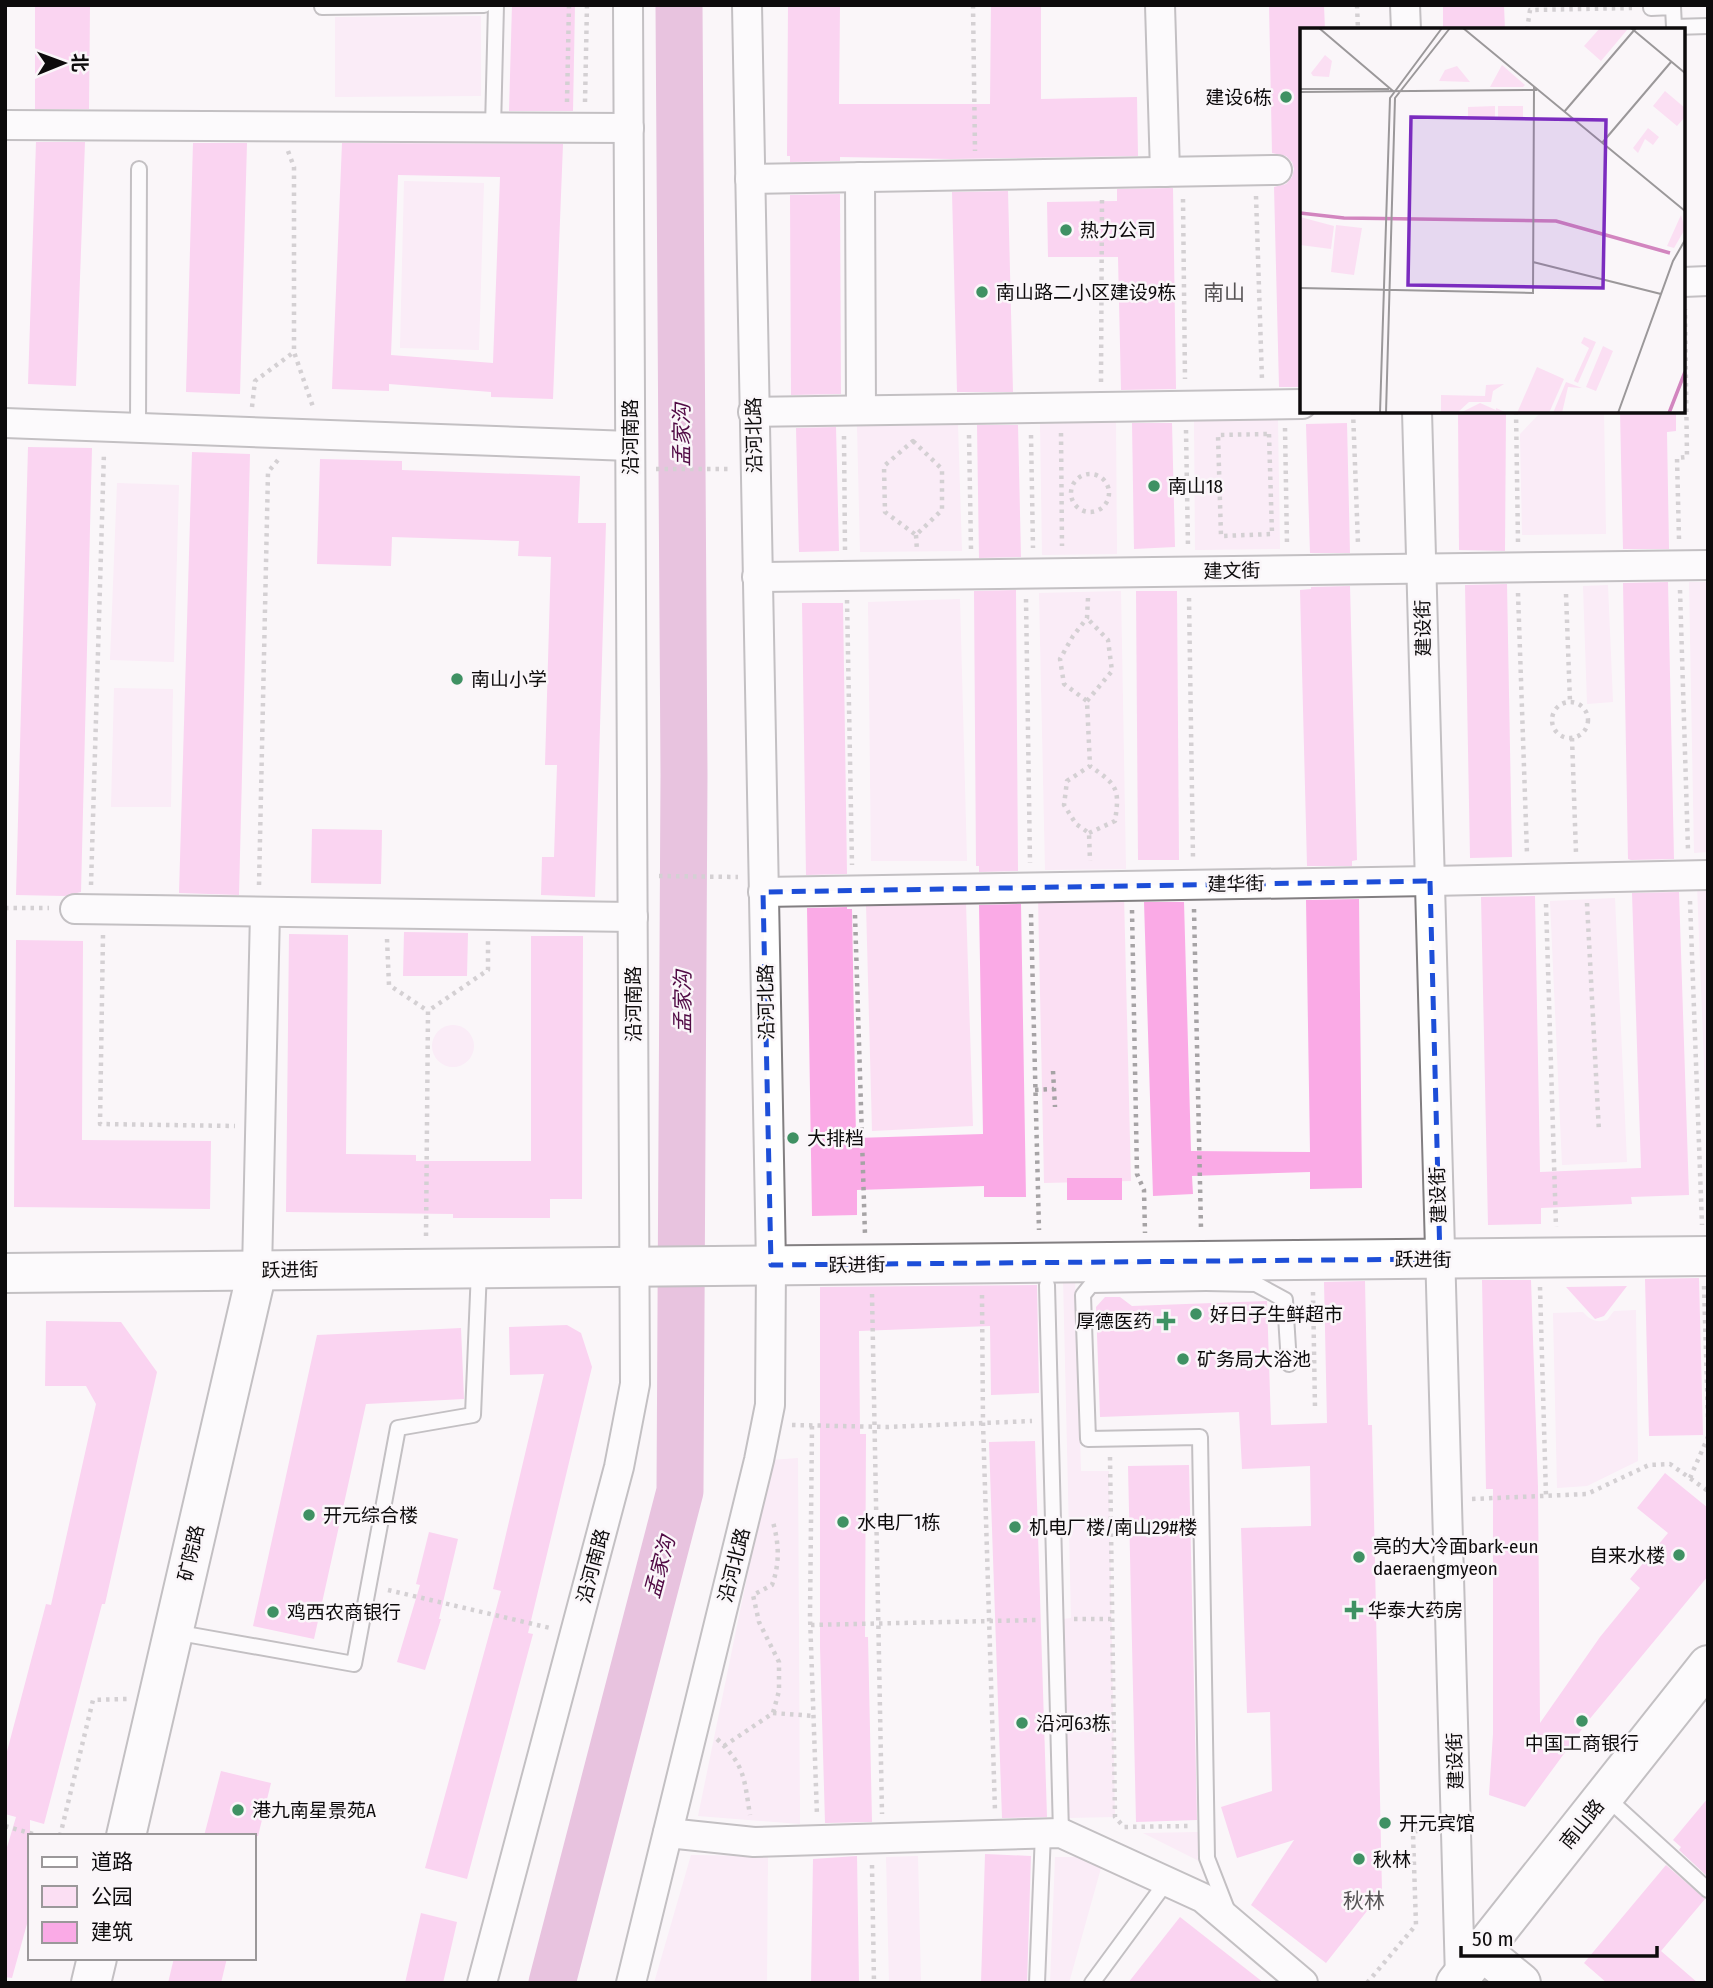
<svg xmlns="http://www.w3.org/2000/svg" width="1713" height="1988" viewBox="0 0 1713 1988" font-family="'Fira Sans Condensed','Noto Sans SC',sans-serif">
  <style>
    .green { fill: #fbdff3 }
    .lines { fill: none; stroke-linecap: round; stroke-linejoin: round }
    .river { stroke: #d285bf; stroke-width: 47 }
    .building { fill: #faaae6; fill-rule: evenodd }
    .lane-casing { stroke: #827f81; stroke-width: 18 }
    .street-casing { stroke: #827f81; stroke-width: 32 }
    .secondary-casing { stroke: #827f81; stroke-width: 42 }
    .path { stroke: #a6a3a5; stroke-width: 4.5; stroke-dasharray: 3.5 5; stroke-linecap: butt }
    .lane { stroke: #fff; stroke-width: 14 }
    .street { stroke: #fff; stroke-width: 28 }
    .secondary { stroke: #fff; stroke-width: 38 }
    .marked { fill: none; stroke: #1d4ed8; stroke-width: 5; stroke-dasharray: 14 9; stroke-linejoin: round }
    .poi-dot { fill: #3f9163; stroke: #faf6f9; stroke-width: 2.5 }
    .labels { text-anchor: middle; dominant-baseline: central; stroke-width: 5; stroke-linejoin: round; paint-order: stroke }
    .poi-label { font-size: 19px; fill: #0d0b0c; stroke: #faf6f9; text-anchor: start }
    .street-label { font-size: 19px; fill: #0d0b0c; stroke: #faf6f9 }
    .neighbourhood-label { font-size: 21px; fill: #575456; stroke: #faf6f9 }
    .water-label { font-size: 21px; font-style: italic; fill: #510b45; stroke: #faf6f9 }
    .inset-river { fill: none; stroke: #d285bf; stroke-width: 3.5 }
    .inset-road { fill: none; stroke: #9b989a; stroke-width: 2 }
    .view { fill: #7b2cbf; fill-opacity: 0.15; stroke: #7b2cbf; stroke-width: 3.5 }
    .inset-edge { fill: none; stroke: #0d0b0c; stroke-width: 3.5 }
  </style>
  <rect width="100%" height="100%" fill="#faf6f9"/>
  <!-- green -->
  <g class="green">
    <polygon points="481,16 481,96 335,97 335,17"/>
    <polygon points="404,181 484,183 479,350 400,348"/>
    <polygon points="1604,411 1606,534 1522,535 1520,434 1541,412"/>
    <polygon points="1194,420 1278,420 1280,549 1195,550"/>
    <polygon points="1116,421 1117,554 1042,555 1040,422"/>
    <polygon points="958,425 962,551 860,552 857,426"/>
    <polygon points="117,483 179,485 174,662 110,660"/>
    <polygon points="1689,582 1708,582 1708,852 1694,853"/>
    <polygon points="1608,585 1613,702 1587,704 1583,586"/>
    <polygon points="1121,591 1126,869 1045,870 1039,593"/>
    <polygon points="960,599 967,861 871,861 868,602"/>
    <polygon points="114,688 173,689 171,807 111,807"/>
    <polygon points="1708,884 1708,1140 1707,1140 1697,885"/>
    <polygon points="1124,895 1131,1181 1044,1183 1038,897"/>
    <polygon points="1615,898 1627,1162 1562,1165 1550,901"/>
    <polygon points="966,903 973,1126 872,1131 866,905"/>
    <circle cx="453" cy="1046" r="21"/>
    <polygon points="1063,1277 1075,1277 1081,1471 1109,1471 1115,1817 1067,1818 1063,1619 1071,1618"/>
    <path d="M1636,1310L1638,1461L1587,1486L1557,1488L1553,1313L1583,1312C1590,1320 1596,1323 1607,1320L1614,1311Z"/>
    <polygon points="798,1458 800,1824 698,1816 771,1460"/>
    <polygon points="1199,1832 1199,1861 1143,1833"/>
    <polygon points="691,1855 768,1856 767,1983 654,1983"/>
    <polygon points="918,1856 921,1983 889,1983 886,1857"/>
    <polygon points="1055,1857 1078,1857 1101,1868 1069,1983 1050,1983"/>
  </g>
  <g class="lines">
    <!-- river -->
    <polyline class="river" points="552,1983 680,1491 684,775 679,5"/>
  </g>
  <!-- building -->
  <g class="building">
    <polygon points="35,5 90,5 89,109 35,109"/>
    <polygon points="512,5 575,5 573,111 509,111"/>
    <polygon points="788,5 840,5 839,104 990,104 991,5 1041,5 1041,99 1137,97 1138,156 951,159 840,157 840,161 790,162 790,156 787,156"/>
    <polygon points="1269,5 1324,5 1325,30 1302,30 1302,387 1279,387 1274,187 1286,184 1292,177 1294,169 1292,162 1286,156 1272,153"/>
    <polygon points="1443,5 1504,5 1505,30 1443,30"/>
    <polygon points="36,142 85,142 76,386 28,384"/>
    <polygon points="193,143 247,143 240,394 186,392"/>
    <path d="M342,143L563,144L553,399L491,397V392L389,384V391L332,389ZM398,175L500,177L493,363L391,355Z"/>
    <polygon points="1173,188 1176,389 1121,390 1118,257 1048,257 1047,202 1117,201 1117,189"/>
    <polygon points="1008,191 1013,392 957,392 952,192"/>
    <polygon points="840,194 841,394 791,395 790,195"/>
    <polygon points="1458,411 1506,411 1505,551 1459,550"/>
    <polygon points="1620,411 1676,411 1676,431 1667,432 1669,549 1623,549"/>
    <polygon points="1132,423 1172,423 1175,547 1134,549"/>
    <polygon points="1347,423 1350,553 1310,553 1306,424"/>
    <polygon points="977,425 1018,425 1021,557 979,558"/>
    <polygon points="836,427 839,551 799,552 796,428"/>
    <polygon points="28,447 92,448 81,892 65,896 16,895"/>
    <polygon points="192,452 250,454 239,895 179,893"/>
    <polygon points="320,459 402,461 402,470 580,476 578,523 606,523 595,897 541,895 542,857 554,857 557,765 545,765 551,557 518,556 519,541 392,537 391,566 317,564"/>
    <polygon points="1668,582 1674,859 1631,860 1628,859 1623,583"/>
    <polygon points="1507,584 1512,857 1470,858 1465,585"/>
    <polygon points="1350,586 1357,860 1352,861 1352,866 1307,866 1300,590 1311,589 1311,587"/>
    <polygon points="1016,590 1018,871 979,872 979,866 976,866 974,591"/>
    <polygon points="1136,591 1177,591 1179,860 1138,860"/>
    <polygon points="802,603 843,603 847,874 806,875"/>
    <polygon points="312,829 382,830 381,884 311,883"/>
    <polygon points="1679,892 1689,1195 1631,1197 1632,1204 1541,1208 1541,1224 1488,1225 1481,897 1535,896 1540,1172 1641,1168 1632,893"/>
    <polygon points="1359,899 1362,1188 1310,1189 1310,1172 1192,1176 1193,1194 1153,1196 1144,902 1184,902 1191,1151 1310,1152 1306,900"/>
    <polygon points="1021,904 1026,1197 984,1197 984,1186 857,1190 857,1215 812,1216 807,908 847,907 847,909 852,909 856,1138 983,1134 979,905"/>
    <polygon points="404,932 468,933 467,976 403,976"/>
    <polygon points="289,934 348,935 346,1154 416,1155 416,1161 531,1161 531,936 583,936 582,1199 550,1199 550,1218 453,1218 453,1214 286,1212"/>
    <polygon points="16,940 83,941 82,1140 211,1141 210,1209 14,1207"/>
    <rect x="1067" y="1178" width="55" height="22"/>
    <polygon points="1699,1278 1703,1435 1649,1436 1645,1279"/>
    <polygon points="1482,1280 1531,1280 1538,1487 1540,1723 1600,1637 1640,1588 1630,1579 1668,1533 1637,1508 1665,1473 1708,1508 1708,1576 1588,1721 1525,1807 1489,1795 1493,1734 1493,1489 1486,1489"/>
    <polygon points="1365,1281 1368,1425 1372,1425 1382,1892 1326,1963 1251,1905 1294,1840 1237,1858 1221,1807 1272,1791 1270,1712 1247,1713 1241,1528 1311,1526 1310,1466 1242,1469 1239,1412 1100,1417 1096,1307 1105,1297 1120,1297 1132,1306 1267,1301 1271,1425 1327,1423 1324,1282"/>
    <polygon points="1037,1285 1039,1393 991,1395 990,1326 859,1331 860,1434 866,1434 865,1637 868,1637 872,1822 825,1823 820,1647 820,1287"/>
    <polygon points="1627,1286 1604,1316 1595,1319 1566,1287"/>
    <polygon points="46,1321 121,1322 157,1372 105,1604 102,1604 44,1824 30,1820 30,1913 12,1978 5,1977 5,1854 16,1817 5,1814 5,1759 46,1604 51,1605 96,1404 86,1386 45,1386"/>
    <polygon points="567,1325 581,1333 592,1367 528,1633 533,1634 467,1879 425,1868 501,1591 493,1589 544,1374 510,1375 509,1327"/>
    <polygon points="461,1328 464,1399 366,1404 314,1639 253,1626 317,1335"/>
    <polygon points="1035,1441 1047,1817 1002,1818 989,1442"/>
    <polygon points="1189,1465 1197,1820 1136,1822 1128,1466"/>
    <polygon points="429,1532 458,1539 439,1619 441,1619 425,1670 397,1662 420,1585 416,1584"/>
    <polygon points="221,1771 271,1783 258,1836 204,1836"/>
    <polygon points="1708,1798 1708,1877 1679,1850 1681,1847 1673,1840"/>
    <polygon points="985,1854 1031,1856 1027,1983 981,1983"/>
    <polygon points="857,1856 859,1983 811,1983 813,1859"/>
    <polygon points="1666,1865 1705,1899 1661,1951 1698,1983 1607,1983 1584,1963"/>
    <polygon points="421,1913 457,1922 443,1983 405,1983"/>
    <polygon points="1180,1917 1264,1983 1128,1983"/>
    <polygon points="174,1958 227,1958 221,1983 168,1983"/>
  </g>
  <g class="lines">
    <!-- lane casing -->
    <g class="lane-casing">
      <g id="lane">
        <polyline points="1651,5 1651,8 1673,7 1674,27"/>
        <polyline points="322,7 484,5"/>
        <polyline points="1674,30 1674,27 1708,26"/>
        <polyline points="493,128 496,5"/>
        <polyline points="138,428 139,169"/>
        <polyline points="1206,1277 1206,1283 1256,1284 1285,1300 1289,1364"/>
        <polyline points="1206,1283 1091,1285 1083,1295 1088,1439 1200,1437 1207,1858 1228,1912"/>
        <polyline points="1047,1285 1061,1833"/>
        <polyline points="174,1632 354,1664 398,1428 473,1415 479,1270"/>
        <polyline points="1606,1797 1708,1890"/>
        <polyline points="1037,1983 1043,1833"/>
        <polyline points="1092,1983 1167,1881"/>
      </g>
    </g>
    <!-- street casing -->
    <g class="street-casing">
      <g id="street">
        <polyline points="1160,5 1165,172"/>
        <polyline points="1405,5 1406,30"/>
        <polyline points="5,125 629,128"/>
        <polyline points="860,177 861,410"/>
        <polyline points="750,179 1277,170"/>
        <polyline points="1683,282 1708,281"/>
        <polyline points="1417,411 1460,1978"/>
        <polyline points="753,412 1302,404"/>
        <polyline points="5,423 630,446"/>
        <polyline points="757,577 1708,565"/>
        <polyline points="763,892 1430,881 1708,875"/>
        <polyline points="75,909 633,917"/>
        <polyline points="257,1271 265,912"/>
        <polyline points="668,1833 754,1842 1061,1833 1203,1898 1303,1983"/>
        <polyline points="482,1983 619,1467 635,1384 628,5"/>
        <polyline points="631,1983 759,1460 770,1405 771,1265 747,5"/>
      </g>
    </g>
    <!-- secondary casing -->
    <g class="secondary-casing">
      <g id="secondary">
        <polyline points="5,1273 1708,1256"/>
        <polyline points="126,1836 257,1271"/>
        <polyline points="1481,1950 1521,1983"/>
        <polyline points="91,1983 97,1958"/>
        <polyline points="1456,1983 1708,1665"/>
      </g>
    </g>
    <!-- path -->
    <g class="path">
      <polyline points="973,5 975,151"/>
      <polyline points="1357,5 1358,30"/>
      <polyline points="1527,30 1530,10 1632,8"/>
      <polyline points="567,102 569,5"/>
      <polyline points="585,102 587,5"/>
      <polyline points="288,151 294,167 294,352 313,407"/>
      <polyline points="1256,196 1262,380"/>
      <polyline points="1183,199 1185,379"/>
      <polyline points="1101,382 1102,198"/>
      <polyline points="252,407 255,381 294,352"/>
      <polyline points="1353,411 1358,544"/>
      <polyline points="1516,411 1518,542"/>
      <polyline points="1285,428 1287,545"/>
      <polyline points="1186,430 1188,547"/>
      <polyline points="1061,433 1062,546"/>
      <polygon points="1269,434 1272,534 1221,536 1218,435"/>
      <polyline points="969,435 971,549"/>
      <polyline points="1031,435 1033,548"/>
      <polyline points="844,436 845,550"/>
      <polygon points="913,441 942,469 942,510 916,535 885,512 884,466"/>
      <polyline points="656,469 731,469"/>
      <circle cx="1090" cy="493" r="19"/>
      <polyline points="916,535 917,551"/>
      <polyline points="1679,539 1677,458 1687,457 1685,309"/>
      <polyline points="1680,590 1688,850"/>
      <polyline points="1518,593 1527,854"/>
      <polyline points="1566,594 1570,702"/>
      <polyline points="1088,598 1087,618 1073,636 1060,659 1064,684 1087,701 1090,766 1067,781 1064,805 1076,824 1089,833 1090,861"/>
      <polyline points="1189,598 1193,858"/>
      <polyline points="1026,599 1030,863"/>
      <polyline points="847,600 852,865"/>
      <polyline points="1087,701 1112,671 1108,640 1087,618"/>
      <circle cx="1570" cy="720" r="18"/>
      <polyline points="1572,738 1576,853"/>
      <path d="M1089,833L1115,821C1120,788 1117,785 1090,766"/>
      <polyline points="659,876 738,877"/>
      <polyline points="91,885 104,452"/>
      <polyline points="259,885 268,472 278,460"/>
      <polyline points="1690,901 1702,1225"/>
      <polyline points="1587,903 1599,1132"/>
      <polyline points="1546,904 1556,1227"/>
      <polyline points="5,908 49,908"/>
      <polyline points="1194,909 1201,1229"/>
      <polyline points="1132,910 1137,1174 1144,1190 1145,1233"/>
      <polyline points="1031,914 1039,1230"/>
      <polyline points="855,915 865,1235"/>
      <polyline points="103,935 100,1124 235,1126"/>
      <polyline points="387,939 389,985 428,1011"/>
      <polyline points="1053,1071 1055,1107"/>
      <polyline points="1035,1090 1054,1089"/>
      <polyline points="426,1236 428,1011 488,970 488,941"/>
      <polyline points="1704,1286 1708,1418"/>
      <polyline points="1540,1287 1546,1496"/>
      <polyline points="1313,1292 1315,1408"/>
      <polyline points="872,1294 882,1814"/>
      <polyline points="982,1295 983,1423 995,1811"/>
      <polyline points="792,1425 887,1427 1032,1421"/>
      <polyline points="812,1426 810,1617 817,1816"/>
      <polyline points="1110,1457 1115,1817 1124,1827 1190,1826"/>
      <polyline points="1690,1478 1708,1437"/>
      <polyline points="1472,1499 1587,1494 1649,1465 1670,1464 1708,1491"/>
      <polyline points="388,1590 550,1628"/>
      <polyline points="1074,1619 1111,1619"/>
      <polyline points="811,1625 1037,1620"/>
      <polyline points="773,1713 814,1716"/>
      <path d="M717,1739C745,1765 744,1778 750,1815"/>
      <path d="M724,1746L773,1713L779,1691V1662L759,1622L753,1595L772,1585C780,1563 779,1544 773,1522"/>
      <polyline points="5,1826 40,1836"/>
      <polyline points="60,1836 93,1700 127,1699"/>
      <polyline points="872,1865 874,1983"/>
      <polyline points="1367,1983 1416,1925 1413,1834 1425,1824"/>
    </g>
    <!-- lane -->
    <use href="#lane" class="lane"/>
    <!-- street -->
    <use href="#street" class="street"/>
    <!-- secondary -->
    <use href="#secondary" class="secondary"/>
  </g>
  <!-- marked area -->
  <path d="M0 0H1713V1988H0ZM1430,881L1440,1259L771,1265L763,892Z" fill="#faf6f9" fill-opacity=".55" fill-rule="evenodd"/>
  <path class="marked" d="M1430,881L1440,1259L771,1265L763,892Z"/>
  <!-- markers -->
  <g class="poi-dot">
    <circle cx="1286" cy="97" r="7"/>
    <circle cx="1066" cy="230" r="7"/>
    <circle cx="982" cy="292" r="7"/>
    <circle cx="1154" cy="486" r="7"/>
    <circle cx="457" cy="679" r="7"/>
    <circle cx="793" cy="1138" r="7"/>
    <circle cx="1196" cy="1314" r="7"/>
    <path d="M1162.5 1310.5h7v7h7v7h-7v7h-7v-7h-7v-7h7z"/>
    <circle cx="1183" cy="1359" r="7"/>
    <circle cx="309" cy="1515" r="7"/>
    <circle cx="843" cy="1522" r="7"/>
    <circle cx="1015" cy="1527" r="7"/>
    <circle cx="1679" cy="1555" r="7"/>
    <circle cx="1359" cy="1557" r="7"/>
    <path d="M1350.5 1599.5h7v7h7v7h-7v7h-7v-7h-7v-7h7z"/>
    <circle cx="273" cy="1612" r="7"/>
    <circle cx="1582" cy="1721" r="7"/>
    <circle cx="1022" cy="1723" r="7"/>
    <circle cx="238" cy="1810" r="7"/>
    <circle cx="1385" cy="1823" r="7"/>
    <circle cx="1359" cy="1859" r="7"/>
  </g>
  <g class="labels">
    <!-- poi labels -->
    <g class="poi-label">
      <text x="1272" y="97" text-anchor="end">建设6栋</text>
      <text x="1080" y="230">热力公司</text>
      <text x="996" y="292">南山路二小区建设9栋</text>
      <text x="1168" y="486">南山18</text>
      <text x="471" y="679">南山小学</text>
      <text x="807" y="1138">大排档</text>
      <text x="1210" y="1314">好日子生鲜超市</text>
      <text x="1152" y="1321" text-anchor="end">厚德医药</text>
      <text x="1197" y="1359">矿务局大浴池</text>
      <text x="323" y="1515">开元综合楼</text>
      <text x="857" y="1522">水电厂1栋</text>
      <text x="1029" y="1527">机电厂楼/南山29#楼</text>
      <text x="1373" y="1546">亮的大冷面bark-eun<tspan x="1373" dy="22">daeraengmyeon</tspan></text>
      <text x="1665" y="1555" text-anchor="end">自来水楼</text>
      <text x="1368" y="1610">华泰大药房</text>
      <text x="287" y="1612">鸡西农商银行</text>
      <text x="1036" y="1723">沿河63栋</text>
      <text x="1582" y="1743" text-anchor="middle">中国工商银行</text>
      <text x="252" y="1810">港九南星景苑A</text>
      <text x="1399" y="1823">开元宾馆</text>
      <text x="1373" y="1859">秋林</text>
    </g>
    <!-- street labels -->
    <g class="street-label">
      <text transform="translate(754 435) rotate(-91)">沿河北路</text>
      <text transform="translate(630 437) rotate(-90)">沿河南路</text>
      <text transform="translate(1232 571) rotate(-1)">建文街</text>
      <text transform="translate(1423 628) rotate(-91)">建设街</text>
      <text transform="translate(1236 884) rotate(-1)">建华街</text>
      <text transform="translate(766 1002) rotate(-91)">沿河北路</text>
      <text transform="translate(633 1004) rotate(-90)">沿河南路</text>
      <text transform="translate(1438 1195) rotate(-92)">建设街</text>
      <text x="1423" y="1259">跃进街</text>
      <text transform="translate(857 1265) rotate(-1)">跃进街</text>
      <text transform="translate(290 1270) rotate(-1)">跃进街</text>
      <text transform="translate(191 1553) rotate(-77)">矿院路</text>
      <text transform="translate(734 1565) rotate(-76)">沿河北路</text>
      <text transform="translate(593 1566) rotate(-75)">沿河南路</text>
      <text transform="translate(1455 1761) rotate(-92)">建设街</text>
      <text transform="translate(1582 1824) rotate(-51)">南山路</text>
    </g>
    <!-- neighbourhood labels -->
    <g class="neighbourhood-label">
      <text x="1224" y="293">南山</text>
      <text x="1364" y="1901">秋林</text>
    </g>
    <!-- water labels -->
    <g class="water-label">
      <text transform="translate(682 435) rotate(-90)">孟家沟</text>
      <text transform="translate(683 1002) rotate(-90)">孟家沟</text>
      <text transform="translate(660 1567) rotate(-75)">孟家沟</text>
    </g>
  </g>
  <!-- overview -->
  <g transform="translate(1300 28)">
    <rect width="385" height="385" fill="#faf6f9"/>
    <path d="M300,0L327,2L301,33L284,18ZM25,27L32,33L29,49L13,48L11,45ZM202,37L225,57L223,59H190ZM157,38L170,54L139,53L145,42ZM365,63L385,80V89L377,98L353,78ZM195,78V92H168V79ZM198,78H223V91L198,92ZM348,100L359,109L353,117L345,111L338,125L333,120ZM381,187L385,201L374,220L367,218ZM0,189L34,198L31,221L0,217ZM36,197L62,200L54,247L31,244ZM284,309L296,314L278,355L274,353L289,320L281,315ZM303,318L313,323L296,363L286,359ZM237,339L264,351L249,385H217ZM266,354L282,360L268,359L262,385H253ZM204,356L193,363L191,374H169L157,385H141V367L185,368L186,357ZM180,375L196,382V380L207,385H160Z" fill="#fbdff3"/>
    <path class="inset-river" d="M0,185L44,190L256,193L370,225M369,385L385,344"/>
    <path class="inset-road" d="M19,0L93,63M163,0L385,183M331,0L385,45M0,61H89M0,64L237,62M264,84L336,0M302,115L371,34M233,234L361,266M0,260L233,265L234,59M80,385L90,70L142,0M86,385L95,70L150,0M318,385L373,233L385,212"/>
    <path class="view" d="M111,89L306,92L303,260L108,257Z"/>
    <rect width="385" height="385" class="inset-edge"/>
  </g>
  <!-- border -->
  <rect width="1713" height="1988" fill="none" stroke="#0d0b0c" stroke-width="14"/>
  <!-- legend -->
  <rect x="28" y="1834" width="228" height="126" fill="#faf6f9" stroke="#9b989a" stroke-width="2"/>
  <rect x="42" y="1857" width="35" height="10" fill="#ffffff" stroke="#9b989a" stroke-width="2"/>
  <text x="91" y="1869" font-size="21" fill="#0d0b0c">道路</text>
  <rect x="42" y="1886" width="35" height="21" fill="#fbdff3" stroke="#9b989a" stroke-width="2"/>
  <text x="91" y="1904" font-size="21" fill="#0d0b0c">公园</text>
  <rect x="42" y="1922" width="35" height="21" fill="#faaae6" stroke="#9b989a" stroke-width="2"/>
  <text x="91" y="1939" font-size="21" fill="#0d0b0c">建筑</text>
  <!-- north arrow -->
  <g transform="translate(63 63) rotate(89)" stroke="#faf6f9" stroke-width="5" paint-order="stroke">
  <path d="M0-5L12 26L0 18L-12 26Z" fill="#0d0b0c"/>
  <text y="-10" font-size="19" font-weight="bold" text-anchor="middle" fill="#0d0b0c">北</text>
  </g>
  <!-- scale -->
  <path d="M1461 1946v10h196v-10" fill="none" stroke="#0d0b0c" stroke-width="3.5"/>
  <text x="1472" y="1946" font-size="21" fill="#0d0b0c" stroke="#faf6f9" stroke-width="5" paint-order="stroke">50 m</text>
</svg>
